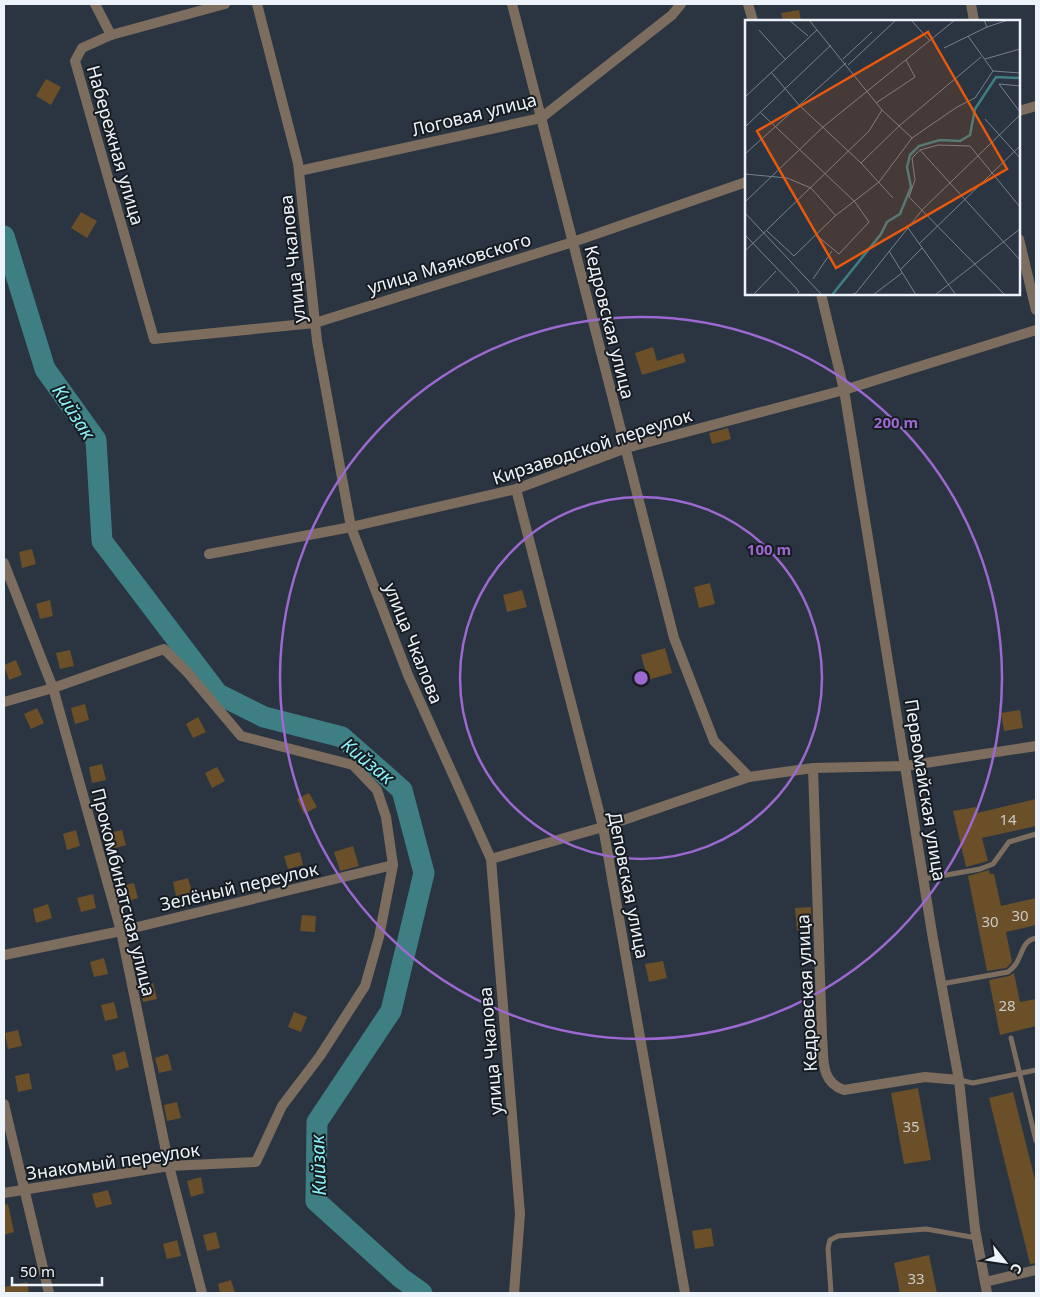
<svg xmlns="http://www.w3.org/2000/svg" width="1040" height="1297" viewBox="0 0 1040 1297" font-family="'Noto Sans',sans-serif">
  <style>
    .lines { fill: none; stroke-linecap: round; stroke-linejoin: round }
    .river { stroke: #3e7f83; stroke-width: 21 }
    .building { fill: #6a4f28 }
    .lane { stroke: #7d6d5e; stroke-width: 5 }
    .street { stroke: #7d6d5e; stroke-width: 10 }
    .ring { fill: none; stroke: #9d68d1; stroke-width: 2.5 }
    .labels { text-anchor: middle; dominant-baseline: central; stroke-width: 4; stroke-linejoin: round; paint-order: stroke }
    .number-label { font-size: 15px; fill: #cccac6 }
    .street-label { font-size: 18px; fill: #edf3fb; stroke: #171c21 }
    .water-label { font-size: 19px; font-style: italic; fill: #8bf1f8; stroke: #171c21 }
    .inset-river { fill: none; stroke: #3e7f83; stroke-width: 2.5 }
    .inset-road { fill: none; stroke: #78818b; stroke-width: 1 }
    .view { fill: #e8590c; fill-opacity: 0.15; stroke: #e8590c; stroke-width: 2.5 }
    .inset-edge { fill: none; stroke: #edf3fb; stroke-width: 2.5 }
    .centre { fill: #9d68d1; stroke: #171c21; stroke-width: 2.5 }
    .ring-label { font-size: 15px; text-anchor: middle; font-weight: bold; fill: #9d68d1; stroke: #171c21; stroke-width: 4; stroke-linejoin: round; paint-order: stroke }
  </style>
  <rect width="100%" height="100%" fill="#2a3541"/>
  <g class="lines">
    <!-- river -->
    <polyline class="river" points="4,236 45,369 96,440 102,541 218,694 264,717 342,737 402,790 424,873 391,1011 317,1122 316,1201 401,1278 422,1293"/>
  </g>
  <!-- building -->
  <g class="building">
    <polygon points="799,10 801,21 783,21 781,13"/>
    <polygon points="46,79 61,87 51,105 36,96"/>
    <polygon points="81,212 97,221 87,238 71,228"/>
    <polygon points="653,347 657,361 683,353 686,362 642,375 635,353"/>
    <polygon points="728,428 731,439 712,444 709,433"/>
    <polygon points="32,549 36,564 22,568 19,552"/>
    <polygon points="710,583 715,604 699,608 694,587"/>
    <polygon points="522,590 527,607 507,612 503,595"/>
    <polygon points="50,600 53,616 40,619 36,604"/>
    <polygon points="665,648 672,673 648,680 641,655"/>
    <polygon points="70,650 74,666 60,669 56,653"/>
    <polygon points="16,660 22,675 9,680 4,665"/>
    <polygon points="85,704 89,720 75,724 71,708"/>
    <polygon points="37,708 44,723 31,729 24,714"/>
    <polygon points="1020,710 1023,728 1004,731 1001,713"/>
    <polygon points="198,717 206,732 193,738 186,724"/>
    <polygon points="102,764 106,780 92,783 89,767"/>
    <polygon points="217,767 225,781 212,788 205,773"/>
    <polygon points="309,793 317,807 304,814 297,799"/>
    <polygon points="1036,799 1036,826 982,838 988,861 966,867 953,811 976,807 977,813"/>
    <polygon points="76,830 80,846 67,850 63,834"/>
    <polygon points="122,830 126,845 112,849 108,833"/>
    <polygon points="353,846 359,866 340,871 334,852"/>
    <polygon points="300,852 303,865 288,869 284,856"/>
    <polygon points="989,870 990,874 994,874 1001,906 1036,898 1036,925 1006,932 1012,962 1006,968 987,971 968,876"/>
    <polygon points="188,878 192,892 176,896 173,882"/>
    <polygon points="134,883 138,898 125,902 121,886"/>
    <polygon points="93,894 96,908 81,912 77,898"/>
    <polygon points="48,904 52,918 36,923 33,909"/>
    <polygon points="811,907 812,929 797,930 795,908"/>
    <polygon points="302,915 316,916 315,932 300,931"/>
    <polygon points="104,958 108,974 94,977 90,962"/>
    <polygon points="663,961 667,978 649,982 645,964"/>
    <polygon points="1014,973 1020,1002 1036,999 1036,1026 1000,1035 989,980 1009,976"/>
    <polygon points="153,983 157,999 143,1002 139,986"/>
    <polygon points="114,1002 118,1018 105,1021 101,1005"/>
    <polygon points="294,1012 307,1017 301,1032 288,1027"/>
    <polygon points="18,1030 22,1046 8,1049 5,1033"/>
    <polygon points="125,1051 129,1067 116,1071 112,1055"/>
    <polygon points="168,1054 172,1070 159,1073 155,1058"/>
    <polygon points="29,1073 32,1089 18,1092 15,1076"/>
    <polygon points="918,1088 931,1160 904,1164 891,1093"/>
    <polygon points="1013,1092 1036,1184 1036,1263 1030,1264 989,1098"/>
    <polygon points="177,1102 181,1118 167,1121 164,1105"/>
    <polygon points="201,1177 204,1193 191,1197 187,1181"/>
    <polygon points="108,1190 112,1204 96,1208 92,1194"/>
    <polygon points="8,1204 14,1232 4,1235 4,1205"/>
    <polygon points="711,1228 714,1246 695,1249 692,1231"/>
    <polygon points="216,1232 220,1248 207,1251 203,1235"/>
    <polygon points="177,1240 181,1256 167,1259 163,1244"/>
    <polygon points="929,1255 937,1293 900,1293 894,1263"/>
    <polygon points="231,1280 235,1293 220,1293 218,1284"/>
    <polygon points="27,1282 29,1293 4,1293 4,1287"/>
  </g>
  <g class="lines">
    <!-- lane -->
    <g class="lane">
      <polyline points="924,879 980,869 993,864 1009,842 1036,834"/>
      <path d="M941,984L1008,972C1024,961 1019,941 1036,938"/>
      <polyline points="1011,1038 1036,1141"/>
      <polyline points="959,1080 973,1083 1036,1070"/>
      <polyline points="831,1293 828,1248 830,1240 838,1236 926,1229 977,1238"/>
    </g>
    <!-- street -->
    <g class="street">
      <polyline points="95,4 111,35"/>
      <polyline points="225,4 111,35 82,48 75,61 154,339 315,323 573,242 746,182"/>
      <polyline points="257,4 298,163 317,341 351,527 408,675 491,859 520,1214 514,1293"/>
      <polyline points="512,4 674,638 714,741 749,777"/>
      <polyline points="748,4 753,21"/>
      <polyline points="971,4 974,21"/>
      <polyline points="1019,111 1036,106"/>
      <polyline points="299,171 541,118 672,15 681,4"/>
      <polyline points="1019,239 1036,310"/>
      <polyline points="821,294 844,390 933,939 959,1080 975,1229 987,1293"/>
      <polyline points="516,489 603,827 685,1293"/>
      <polyline points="209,554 351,527 516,489 626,448 844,390 1036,330"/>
      <polyline points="4,563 53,688 121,931 169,1166 202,1293"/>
      <polyline points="4,702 53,688 164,649 188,673 241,736 353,765 377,790 386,817 393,865 379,937 365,986 320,1056 282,1106 256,1162 169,1166 4,1193"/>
      <path d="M813,768L822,1037C824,1059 820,1082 844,1090L925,1077L959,1080"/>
      <polyline points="491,859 603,827 749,777 813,768 906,766 1036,746"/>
      <polyline points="4,955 121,931 393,865"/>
      <polyline points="4,1104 49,1293"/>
      <polyline points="985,1282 1036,1270"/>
    </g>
  </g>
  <!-- distance rings -->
  <g class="ring">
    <circle cx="641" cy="678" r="181"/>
    <circle cx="641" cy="678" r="361"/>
  </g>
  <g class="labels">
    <!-- number labels -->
    <g class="number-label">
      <text x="1008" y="819">14</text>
      <text x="1020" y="915">30</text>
      <text x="990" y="921">30</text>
      <text x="1007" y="1005">28</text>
      <text x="911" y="1126">35</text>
      <text x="916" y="1278">33</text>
    </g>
    <!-- street labels -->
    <g class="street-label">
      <text transform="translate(474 114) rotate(-14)">Логовая улица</text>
      <text transform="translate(116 145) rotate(74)">Набережная улица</text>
      <text transform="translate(292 259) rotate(-96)">улица Чкалова</text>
      <text transform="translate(449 263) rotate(-17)">улица Маяковского</text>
      <text transform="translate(610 322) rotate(76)">Кедровская улица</text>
      <text transform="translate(592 446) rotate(-18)">Кирзаводской переулок</text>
      <text transform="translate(414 643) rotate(68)">улица Чкалова</text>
      <text transform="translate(926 790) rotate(81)">Первомайская улица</text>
      <text transform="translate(629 885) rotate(79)">Деповская улица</text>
      <text transform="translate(239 886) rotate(-13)">Зелёный переулок</text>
      <text transform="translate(124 892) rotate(76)">Прокомбинатская улица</text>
      <text transform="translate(806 993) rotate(-93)">Кедровская улица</text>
      <text transform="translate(490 1051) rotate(-95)">улица Чкалова</text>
      <text transform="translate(113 1161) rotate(-8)">Знакомый переулок</text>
    </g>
    <!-- water labels -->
    <g class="water-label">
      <text transform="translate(74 412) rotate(57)">Кийзак</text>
      <text transform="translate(368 761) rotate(39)">Кийзак</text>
      <text transform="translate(318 1165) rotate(-92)">Кийзак</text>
    </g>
  </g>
  <!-- overview -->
  <g transform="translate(745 20)">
    <rect width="275" height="275" fill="#2a3541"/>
    <path class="inset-river" d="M87,275L136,214L142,202L155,194L166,167L162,147L165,135L174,126L195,120L215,121L225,115L230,89L251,57L275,58"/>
    <path class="inset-road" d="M44,0L63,16M64,0L137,90L167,118M166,0L185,21M242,7L263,0M14,10L40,39M223,16L248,51M199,28L242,7L239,0M98,39L127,12M240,39L275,29M103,45L151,0M248,51L275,53M26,52L55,86L116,143L148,178M275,66L254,64L275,92M0,77L72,10M131,83L170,57L161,40M16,93L110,182L124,202L94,234L71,215M240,99L275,138M0,107L86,25M175,130L275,240M0,134L101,43M116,143L154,106L236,37M0,154L42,158L66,168L91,196M1,181L78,107L210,0M0,193L77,275M163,208L211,275M22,211L49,236L90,196L134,162L167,118L212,87L230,78L248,51M0,215L50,267L54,272L51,275M174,224L275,126M0,231L124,111L137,90M144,231L171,275M156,249L177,228M68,259L87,231M8,275L31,251M106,275L111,273L178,189L275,95M128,275L157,253M190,275L275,209M260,275L164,177L170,160L167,138L175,130L193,125L225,126L275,187"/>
    <path class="view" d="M183,12L262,149L91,248L12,111Z"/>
    <rect width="275" height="275" class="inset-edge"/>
  </g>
  <circle cx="641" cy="678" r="8" class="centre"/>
  <g class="ring-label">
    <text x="896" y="428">200 m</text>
    <text x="769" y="555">100 m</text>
  </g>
  <!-- border -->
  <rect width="1040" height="1297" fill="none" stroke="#edf3fb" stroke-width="10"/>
  <!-- north arrow -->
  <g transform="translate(1005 1262) rotate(120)" stroke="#171c21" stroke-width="4" paint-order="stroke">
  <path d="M0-4L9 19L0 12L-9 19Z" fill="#edf3fb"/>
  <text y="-8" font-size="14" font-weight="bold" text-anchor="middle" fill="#edf3fb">С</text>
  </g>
  <!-- scale -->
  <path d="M12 1277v8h90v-8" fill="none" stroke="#edf3fb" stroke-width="2.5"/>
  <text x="20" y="1277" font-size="15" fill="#edf3fb" stroke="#171c21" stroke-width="4" paint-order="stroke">50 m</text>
</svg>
